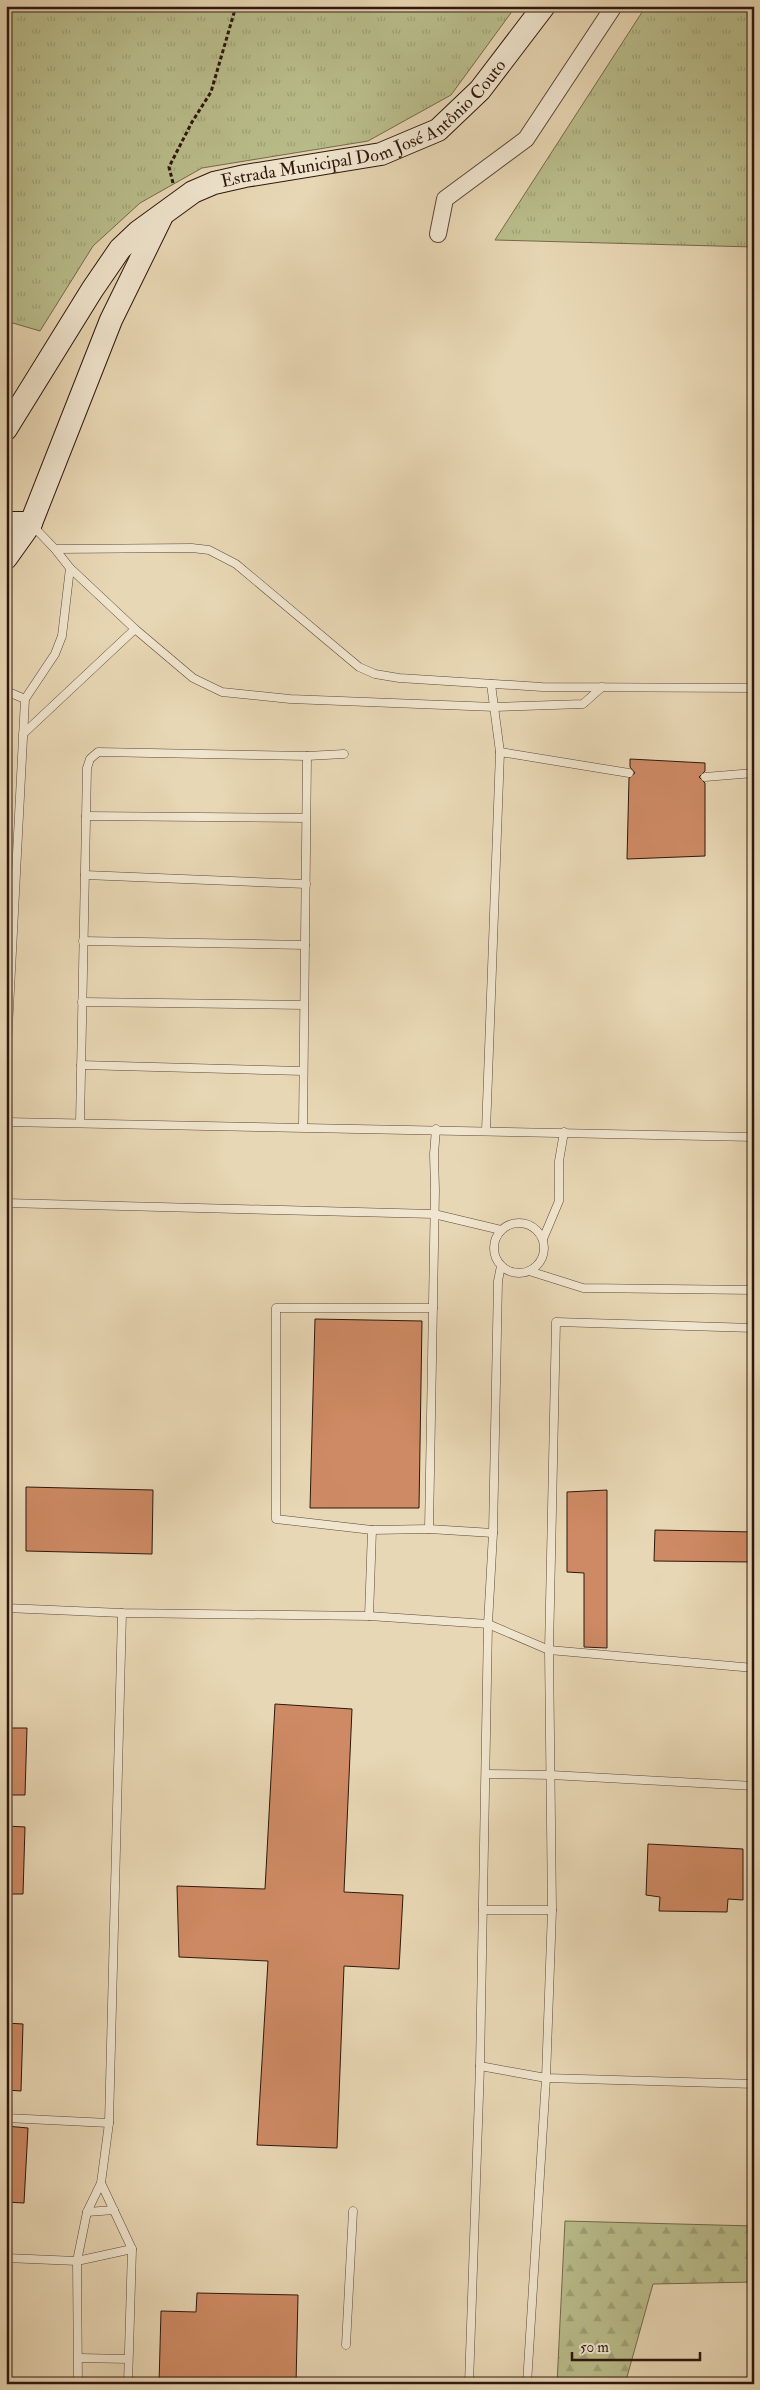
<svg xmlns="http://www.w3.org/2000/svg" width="760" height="2390" viewBox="0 0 760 2390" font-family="'IM FELL Double Pica',serif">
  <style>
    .grass { fill: url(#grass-tufts); stroke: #746a4c }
    .forest { fill: url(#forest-firs); stroke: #746a4c }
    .building { fill: #ce8a64; stroke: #2e170e }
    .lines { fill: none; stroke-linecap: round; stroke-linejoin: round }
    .service-casing { stroke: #5c4738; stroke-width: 9 }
    .minor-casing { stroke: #5c4738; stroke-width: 18 }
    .secondary-casing { stroke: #2e170e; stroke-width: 24 }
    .path { stroke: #2e170e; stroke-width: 3; stroke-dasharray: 4 2.5; stroke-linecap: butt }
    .service { stroke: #f0e5ce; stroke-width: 8 }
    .minor { stroke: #f0e5ce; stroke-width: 16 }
    .secondary { stroke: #f0e5ce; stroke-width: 22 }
    .labels { text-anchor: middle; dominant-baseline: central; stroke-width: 4.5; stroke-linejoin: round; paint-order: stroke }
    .street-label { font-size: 18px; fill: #2e170e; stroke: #f0e5ce }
  </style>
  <defs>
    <pattern id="grass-tufts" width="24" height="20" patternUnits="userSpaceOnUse" patternTransform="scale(1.25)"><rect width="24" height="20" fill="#b9bd8b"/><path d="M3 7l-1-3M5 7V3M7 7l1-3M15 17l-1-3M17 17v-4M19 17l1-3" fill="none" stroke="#9fa277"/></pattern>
    <pattern id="forest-firs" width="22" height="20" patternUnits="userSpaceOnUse" patternTransform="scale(1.25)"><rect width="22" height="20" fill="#b9bd8b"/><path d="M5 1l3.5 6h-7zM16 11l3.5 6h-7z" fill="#9fa277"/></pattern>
  </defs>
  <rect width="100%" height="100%" fill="#e8d7b4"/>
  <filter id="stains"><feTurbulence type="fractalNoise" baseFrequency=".004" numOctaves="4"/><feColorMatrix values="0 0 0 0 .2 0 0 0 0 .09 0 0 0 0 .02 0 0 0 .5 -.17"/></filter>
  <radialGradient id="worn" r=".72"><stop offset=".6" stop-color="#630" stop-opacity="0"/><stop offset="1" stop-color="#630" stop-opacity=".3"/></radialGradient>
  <!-- grass -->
  <g class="grass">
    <polygon points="6,6 516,6 451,95 368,141 202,168 140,203 93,246 40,331 6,321"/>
    <polygon points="646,6 754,6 754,247 495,240"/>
  </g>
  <!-- forest -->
  <polygon class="forest" points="565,2221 754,2226 754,2282 653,2284 625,2384 557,2384"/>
  <!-- building -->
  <g class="building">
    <polygon points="630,759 705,763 705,771 699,777 705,783 705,856 627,859 629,778 635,773 630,767"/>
    <polygon points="315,1319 422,1321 419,1508 310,1508"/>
    <polygon points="26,1487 153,1490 152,1554 26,1551"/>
    <polygon points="607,1490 607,1648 584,1647 584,1573 567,1572 567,1492"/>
    <polygon points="655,1530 754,1532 754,1562 654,1561"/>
    <polygon points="275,1704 352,1709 344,1892 403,1895 399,1969 344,1966 337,2148 257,2145 268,1961 179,1957 177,1886 265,1889"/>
    <polygon points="6,1728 27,1728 25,1795 6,1795"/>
    <polygon points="6,1826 25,1827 23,1894 6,1894"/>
    <polygon points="648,1844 743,1849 743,1900 728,1899 727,1912 659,1911 660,1897 646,1895"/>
    <polygon points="6,2023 23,2024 21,2091 6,2090"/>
    <polygon points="6,2126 28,2128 24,2203 6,2202"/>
    <polygon points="197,2293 298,2295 296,2384 159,2384 161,2311 196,2312"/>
  </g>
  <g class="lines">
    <!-- service casing -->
    <g class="service-casing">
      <g id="service">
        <polyline points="32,525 55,549 192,548 209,550 236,564 359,667 375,674 399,678 542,687 754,688"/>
        <polyline points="70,568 135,629 193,678 222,692 290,699 495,707 583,704 602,687"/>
        <polyline points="491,684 500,752"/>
        <polyline points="6,691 25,699 6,1067"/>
        <polyline points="25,699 55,654 62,636 70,568 55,549"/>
        <polyline points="23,734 135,629"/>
        <polyline points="705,777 754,773"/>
        <polyline points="86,816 306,818"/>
        <polyline points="85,875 306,884"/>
        <polyline points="83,941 305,945"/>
        <polyline points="82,1002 304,1005"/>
        <polyline points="81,1065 303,1071"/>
        <polyline points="6,1122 754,1137"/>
        <polyline points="80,1123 87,768 90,759 98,752 307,756 344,754"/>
        <polyline points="303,1127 307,756"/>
        <polyline points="486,1131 500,752 629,773"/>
        <polyline points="6,1203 434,1214 501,1230"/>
        <circle cx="519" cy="1248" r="25"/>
        <polyline points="543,1239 559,1201 559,1161 564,1132"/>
        <polyline points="529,1271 583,1288 754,1290"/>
        <polyline points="433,1308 276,1308 276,1519 372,1530 429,1529 493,1533"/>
        <polyline points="429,1529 435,1190 434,1154 436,1129"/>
        <polyline points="6,1608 122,1613 369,1616 488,1624 549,1650 754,1668"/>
        <polyline points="369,1616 372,1530"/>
        <polyline points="486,1774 551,1775 754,1786"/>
        <polyline points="483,1910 552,1910"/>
        <polyline points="480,2066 546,2078 754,2084"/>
        <polyline points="6,2118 109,2123"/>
        <polyline points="101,2183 132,2249 128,2384"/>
        <polyline points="87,2212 114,2210"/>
        <polyline points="6,2258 77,2261 132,2249"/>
        <polyline points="346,2345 353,2211"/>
        <polyline points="80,2358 128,2359"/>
        <polyline points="78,2384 77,2261 87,2212 101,2183 109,2123 122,1613"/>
        <polyline points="469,2384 480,2066 488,1624 493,1533 498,1281 501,1266"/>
        <polyline points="527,2384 546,2078 552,1910 549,1650 556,1322 754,1328"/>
      </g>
    </g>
    <!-- minor casing -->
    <g class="minor-casing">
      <polyline id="minor" points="438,234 445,199 526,139 614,6"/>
    </g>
    <!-- secondary casing -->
    <g class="secondary-casing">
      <g id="secondary">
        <path id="s1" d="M6,429L92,290L120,249L138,232L193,192L214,183L245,176L381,154L438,130L480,90L544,6"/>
        <polyline points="6,523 31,523"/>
        <polyline points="6,558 31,523 111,320 161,218"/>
      </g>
    </g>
    <!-- path -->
    <polyline class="path" points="173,183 169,167 192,122 211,92 236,6"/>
    <!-- service -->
    <use href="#service" class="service"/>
    <!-- minor -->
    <use href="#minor" class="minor"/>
    <!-- secondary -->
    <use href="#secondary" class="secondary"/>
  </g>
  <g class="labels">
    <!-- street labels -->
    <g class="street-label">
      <text stroke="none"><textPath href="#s1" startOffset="495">Estrada Municipal Dom José Antônio Couto</textPath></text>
    </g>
  </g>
  <!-- margin -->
  <rect width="760" height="2390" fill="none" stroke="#e8d7b4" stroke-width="25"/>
  <rect x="8" y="8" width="745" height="2375" fill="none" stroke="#2e170e" stroke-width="2.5"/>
  <rect x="12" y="12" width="735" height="2365" fill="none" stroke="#2e170e"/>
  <!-- scale -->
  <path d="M572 2352v8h128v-8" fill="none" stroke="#2e170e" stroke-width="2.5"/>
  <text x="580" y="2352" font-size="15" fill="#2e170e" stroke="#f0e5ce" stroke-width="4" paint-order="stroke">50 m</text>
  <rect width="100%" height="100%" filter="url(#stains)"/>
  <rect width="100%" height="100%" fill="url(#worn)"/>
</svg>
